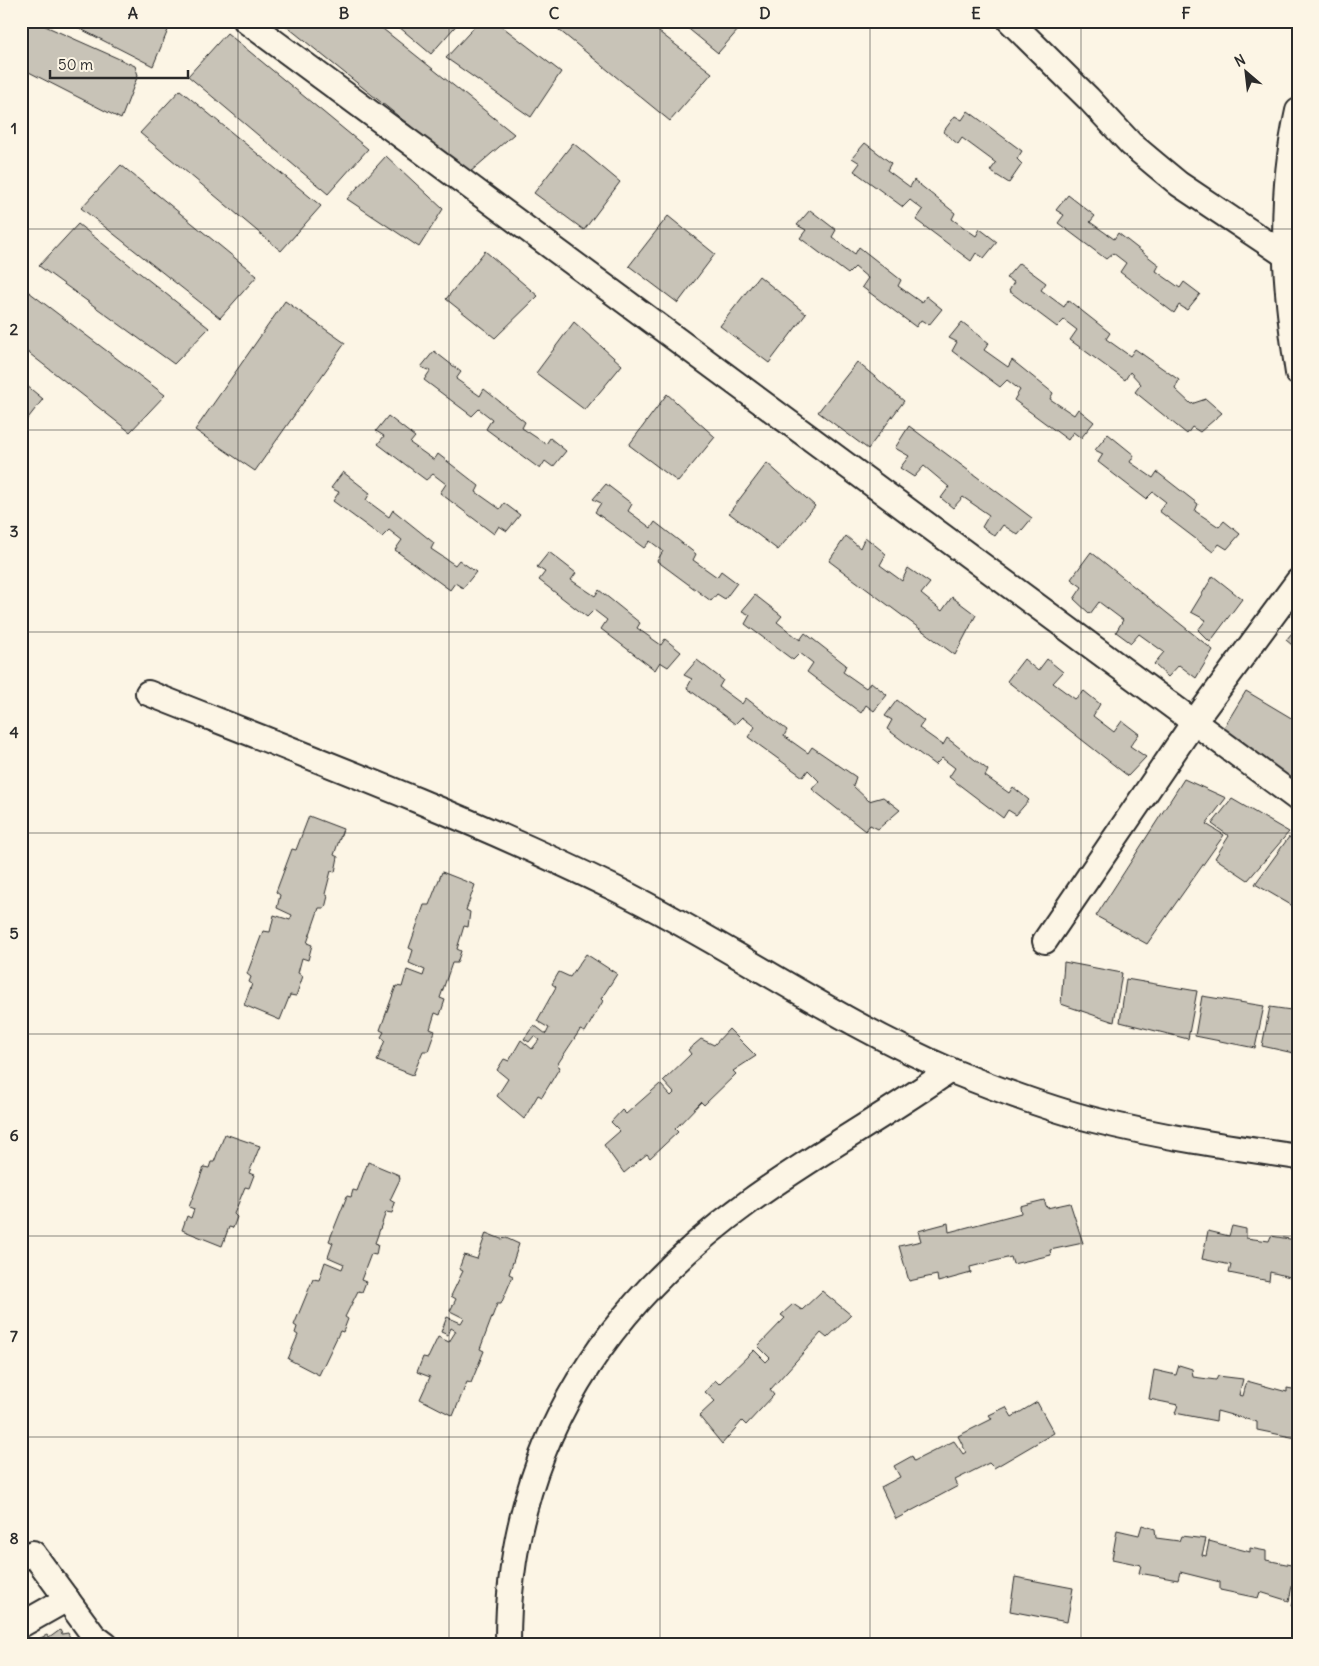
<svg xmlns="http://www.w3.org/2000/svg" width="1319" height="1666" viewBox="0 0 1319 1666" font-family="Delius,sans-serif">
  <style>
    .building { fill: #c8c3b7; stroke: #2b2b2b }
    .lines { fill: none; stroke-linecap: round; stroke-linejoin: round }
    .minor-casing { stroke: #2b2b2b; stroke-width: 28 }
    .minor { stroke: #fcf5e5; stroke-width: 24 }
    .grid { fill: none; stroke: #2b2b2b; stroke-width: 1; stroke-opacity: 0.55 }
    .neatline { fill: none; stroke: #2b2b2b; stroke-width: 2 }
    .grid-label { font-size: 16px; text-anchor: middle; font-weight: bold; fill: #2b2b2b }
  </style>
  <rect width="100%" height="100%" fill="#fcf5e5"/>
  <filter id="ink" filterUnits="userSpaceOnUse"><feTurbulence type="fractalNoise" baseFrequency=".02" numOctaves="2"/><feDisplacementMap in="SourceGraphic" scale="10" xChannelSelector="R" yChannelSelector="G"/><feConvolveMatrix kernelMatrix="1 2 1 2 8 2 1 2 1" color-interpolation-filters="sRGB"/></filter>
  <g filter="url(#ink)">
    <!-- building -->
    <g class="building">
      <polygon points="21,21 34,21 135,66 138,75 121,119 21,68"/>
      <polygon points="65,21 170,21 171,23 153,66"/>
      <polygon points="280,21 373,21 514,134 469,173"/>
      <polygon points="392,21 460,21 431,54"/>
      <polygon points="480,21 495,21 561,72 531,117 446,58"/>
      <polygon points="548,21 645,21 712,73 670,121"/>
      <polygon points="679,21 746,21 718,53"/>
      <polygon points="227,33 368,149 328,194 188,76"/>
      <polygon points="180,90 321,206 281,251 140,133"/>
      <polygon points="968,111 1022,151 1017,159 1022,164 1009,183 990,171 996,163 962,138 958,144 943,132 955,116 962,120"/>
      <polygon points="573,143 620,182 584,230 534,193"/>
      <polygon points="865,143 891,163 887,170 910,187 914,180 955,213 952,219 976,236 980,229 997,242 984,258 976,253 971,261 916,220 923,210 910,200 903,207 854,171 860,163 852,158"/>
      <polygon points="386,156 443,209 419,247 347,199"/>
      <polygon points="121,165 257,276 220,318 81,208"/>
      <polygon points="1068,195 1095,216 1090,222 1114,239 1118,233 1159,265 1156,271 1180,288 1184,282 1200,294 1187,310 1179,305 1174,313 1120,272 1126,263 1113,253 1106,259 1058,223 1064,215 1056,210"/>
      <polygon points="810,210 836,230 832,237 855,254 859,247 901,280 898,286 922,303 926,296 942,309 929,325 921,320 916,327 862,287 868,278 855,267 848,274 800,238 806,230 797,225"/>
      <polygon points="668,216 715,254 678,303 629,266"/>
      <polygon points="78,224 209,328 174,364 39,266"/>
      <polygon points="485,251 538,296 495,338 446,299"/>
      <polygon points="1019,263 1046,283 1041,290 1064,307 1068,300 1110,333 1106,339 1130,356 1135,349 1179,380 1175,389 1191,404 1206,399 1222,413 1200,432 1192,427 1187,434 1135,392 1141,384 1130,372 1125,380 1070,340 1077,330 1064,320 1057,327 1009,291 1014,282 1006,278"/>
      <polygon points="759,276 806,314 769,363 720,326"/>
      <polygon points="21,286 165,395 130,432 21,347"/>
      <polygon points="285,301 345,343 255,471 195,430"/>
      <polygon points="574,322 622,365 585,410 536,373"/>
      <polygon points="962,322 989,343 984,350 1008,367 1012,360 1053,393 1050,399 1074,415 1078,409 1094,422 1081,438 1073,432 1068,440 1014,400 1020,390 1007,380 1000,387 952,351 957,342 949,338"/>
      <polygon points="434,351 461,372 456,379 480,396 484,389 525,422 522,428 546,444 550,438 566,451 553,467 545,461 540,469 486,429 492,419 479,409 472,416 424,380 430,371 421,367"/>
      <polygon points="857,362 904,401 868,449 818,412"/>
      <polygon points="21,381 43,399 21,427"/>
      <polygon points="667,394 715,437 678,482 629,445"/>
      <polygon points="388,416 415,437 410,443 434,460 438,454 479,486 476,492 500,509 504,503 520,515 507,531 499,526 494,534 440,493 446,484 433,474 426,480 378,444 384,436 376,431"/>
      <polygon points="909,426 1032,518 1018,535 1003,525 995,536 982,527 989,515 963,497 953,508 941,498 949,487 924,466 914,477 900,468 909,456 895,448"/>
      <polygon points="1108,434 1134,455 1130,462 1153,478 1157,472 1198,504 1195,511 1219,527 1224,521 1240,534 1227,549 1219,544 1213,552 1159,511 1166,502 1153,492 1146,499 1098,462 1103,454 1095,450"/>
      <polygon points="767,463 815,506 778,550 729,513"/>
      <polygon points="343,472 370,493 366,500 389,517 393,510 434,543 431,549 455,565 459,560 476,572 463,588 455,583 450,590 395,550 402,540 389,530 382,537 333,501 339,492 331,488"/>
      <polygon points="606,484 632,504 628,511 651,528 655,522 696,554 693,560 717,577 721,571 737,583 725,599 717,594 711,601 657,561 663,551 650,541 644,548 595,512 601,503 593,499"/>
      <polygon points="846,536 860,548 865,537 886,554 880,565 902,581 908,568 930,583 921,594 942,611 952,597 976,615 955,655 829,561"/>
      <polygon points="549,552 576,573 571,580 595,596 599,590 640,623 637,628 661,645 665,639 681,652 668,667 660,662 655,670 601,629 607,620 594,610 587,617 539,580 545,572 537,567"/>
      <polygon points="1091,552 1213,650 1196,678 1179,665 1168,677 1154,664 1164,652 1139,634 1131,643 1116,632 1123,620 1099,602 1090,614 1074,599 1082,587 1071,579"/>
      <polygon points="1213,576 1242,599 1210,642 1198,630 1206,620 1191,612"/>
      <polygon points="755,595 782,616 777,622 800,640 805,633 846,665 843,672 866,688 871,682 887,695 874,711 866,705 861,713 807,672 813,663 800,653 793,660 745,624 750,615 742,611"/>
      <polygon points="1298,626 1298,650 1286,640"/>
      <polygon points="1024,659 1038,671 1047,659 1063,672 1053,683 1075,699 1084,691 1100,704 1093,716 1114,732 1122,721 1139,734 1130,746 1146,757 1128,776 1007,681"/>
      <polygon points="697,660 723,680 719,687 742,704 746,698 787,730 784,736 808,753 812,747 856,777 853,786 869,801 883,797 900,810 878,829 870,825 865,831 812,789 819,781 808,770 803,777 748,737 755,727 742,717 735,724 687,688 692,679 684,675"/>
      <polygon points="1246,691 1298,722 1298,783 1220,734"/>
      <polygon points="897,700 924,721 919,728 943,745 947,738 988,770 985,776 1009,793 1013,787 1029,800 1016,815 1008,810 1003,818 949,777 955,768 942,758 935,765 887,729 892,720 885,716"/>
      <polygon points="1184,779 1226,798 1206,824 1224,835 1147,944 1096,916"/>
      <polygon points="1232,799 1289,832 1248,880 1215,858 1229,836 1212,824"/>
      <polygon points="309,816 343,829 334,855 338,857 335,872 331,871 325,894 328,896 325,908 319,908 307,943 312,945 308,960 302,958 298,973 303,976 296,996 290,995 280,1020 244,1005 252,984 249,982 251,977 247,974 263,931 270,932 274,915 290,920 292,915 277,908 280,895 276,892 292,849 296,850"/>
      <polygon points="1289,837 1298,842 1298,909 1255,884"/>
      <polygon points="442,872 475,885 466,910 470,912 468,927 464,926 457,949 461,951 457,963 452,963 440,998 445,1000 440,1015 435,1013 430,1029 435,1031 428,1051 423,1051 413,1075 377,1061 385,1040 381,1037 384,1032 380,1030 396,986 402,987 407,970 423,976 425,970 409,963 413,950 409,948 424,905 429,905"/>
      <polygon points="586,954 617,974 601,999 603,1001 585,1032 580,1030 557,1065 560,1067 542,1097 538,1095 524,1119 497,1096 508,1079 497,1070 504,1059 509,1061 521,1040 532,1049 539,1040 534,1036 529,1042 524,1039 534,1025 546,1034 549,1028 537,1021 556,987 552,984 559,972 570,977"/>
      <polygon points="1064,962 1122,973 1114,1022 1061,1004"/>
      <polygon points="1126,979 1197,991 1188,1039 1120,1022"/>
      <polygon points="1202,996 1264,1006 1255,1048 1195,1036"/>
      <polygon points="1270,1007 1298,1011 1298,1054 1262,1046"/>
      <polygon points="729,1029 756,1056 733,1071 736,1074 704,1105 701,1102 675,1129 678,1132 650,1158 647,1154 624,1173 604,1145 620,1131 611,1122 622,1110 626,1114 660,1084 671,1096 674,1093 663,1081 691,1054 688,1050 701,1039 714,1045"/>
      <polygon points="225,1134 260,1146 249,1173 254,1175 249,1188 245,1187 234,1214 237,1217 233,1228 229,1227 222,1246 182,1230 187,1216 191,1218 194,1209 189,1207 204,1167 209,1168 211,1162 214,1162"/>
      <polygon points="368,1162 399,1175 400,1179 390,1200 395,1203 392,1213 386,1212 375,1243 378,1244 376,1255 371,1254 361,1280 366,1282 362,1292 358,1291 345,1317 348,1319 343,1332 340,1331 319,1375 288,1359 298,1335 295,1333 297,1327 294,1325 313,1279 319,1280 325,1262 342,1269 344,1264 328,1257 333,1243 329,1241 347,1196 351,1197 353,1190 357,1191"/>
      <polygon points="1044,1200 1047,1208 1070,1203 1083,1243 1050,1250 1051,1255 1013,1264 1011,1257 970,1267 971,1273 938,1282 937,1275 909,1281 899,1246 921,1241 918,1231 948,1223 949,1232 1021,1213 1020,1206"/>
      <polygon points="1232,1226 1246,1229 1246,1238 1269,1241 1271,1236 1296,1240 1293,1255 1297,1256 1298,1250 1298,1279 1270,1272 1269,1281 1229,1273 1231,1265 1202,1259 1208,1231 1229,1236"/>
      <polygon points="486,1233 501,1239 506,1238 519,1244 509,1274 513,1276 501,1304 497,1304 480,1349 484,1351 471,1383 467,1382 453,1416 420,1399 430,1377 417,1372 423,1357 428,1358 438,1337 449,1342 456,1331 451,1328 448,1335 441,1332 447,1317 461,1323 464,1318 450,1311 456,1299 451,1296 463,1271 459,1269 464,1255 477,1259"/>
      <polygon points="822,1291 851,1315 827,1338 821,1333 770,1390 774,1395 746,1425 742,1421 722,1444 699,1416 715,1401 705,1392 715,1380 719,1384 754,1350 766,1362 770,1358 758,1346 785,1318 781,1315 793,1304 802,1310"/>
      <polygon points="1179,1365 1192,1369 1193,1377 1216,1380 1218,1376 1243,1379 1239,1395 1243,1396 1247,1381 1287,1392 1287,1388 1298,1390 1298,1433 1296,1438 1257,1430 1257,1422 1217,1411 1216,1421 1175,1413 1178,1405 1149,1399 1154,1370 1176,1375"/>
      <polygon points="1037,1402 1054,1433 994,1468 989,1463 955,1480 958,1486 896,1519 881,1487 900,1477 894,1466 912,1456 914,1461 954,1441 963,1454 966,1452 958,1436 992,1419 989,1415 1006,1407 1012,1417"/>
      <polygon points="1142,1525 1155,1529 1156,1538 1179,1541 1181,1536 1206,1539 1202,1555 1206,1556 1209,1541 1250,1552 1250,1548 1266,1551 1266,1560 1296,1566 1289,1601 1260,1592 1258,1598 1220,1590 1220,1582 1180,1572 1178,1580 1139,1573 1141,1565 1112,1559 1117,1530 1139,1535"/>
      <polygon points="1015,1577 1073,1588 1067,1622 1010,1611"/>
      <polygon points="1298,1589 1298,1607 1292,1606"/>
      <polygon points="60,1630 62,1634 68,1633 73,1645 29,1645 29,1643 47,1635 49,1638"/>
    </g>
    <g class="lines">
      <!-- minor casing -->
      <g class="minor-casing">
        <g id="minor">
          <polyline points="246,21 1298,799"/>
          <polyline points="1010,21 1088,98 1131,144 1156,165 1179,184 1285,255"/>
          <path d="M1298,111C1278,200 1284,283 1298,373"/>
          <path d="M148,693C305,755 464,815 616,889C730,945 835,1021 952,1071C999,1090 1046,1108 1094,1120C1161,1137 1230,1147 1298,1157"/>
          <polyline points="1045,941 1194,722 1298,581"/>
          <polyline points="21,1558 33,1553 94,1636 106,1645"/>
          <polyline points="21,1625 67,1599"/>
          <path d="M508,1645C507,1454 599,1310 750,1201C815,1154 885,1116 950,1070"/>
        </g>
      </g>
      <!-- minor -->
      <use href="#minor" class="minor"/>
    </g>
  </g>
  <!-- grid -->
  <path class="grid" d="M238,21V1645M449,21V1645M660,21V1645M870,21V1645M1081,21V1645M21,229H1298M21,430H1298M21,632H1298M21,833H1298M21,1034H1298M21,1236H1298M21,1437H1298"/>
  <!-- margin -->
  <rect width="1319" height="1666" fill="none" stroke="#fcf5e5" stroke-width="55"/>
  <!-- north arrow -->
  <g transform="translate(1246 72) rotate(332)" stroke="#fcf5e5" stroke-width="4" paint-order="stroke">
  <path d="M0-4L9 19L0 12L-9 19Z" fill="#2b2b2b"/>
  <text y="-8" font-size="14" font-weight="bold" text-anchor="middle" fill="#2b2b2b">N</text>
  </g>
  <!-- scale -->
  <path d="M50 70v8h138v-8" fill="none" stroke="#2b2b2b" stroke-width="2.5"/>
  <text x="58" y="70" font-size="15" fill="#2b2b2b" stroke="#fcf5e5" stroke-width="4" paint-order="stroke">50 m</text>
  <rect x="28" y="28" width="1264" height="1610" class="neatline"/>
  <g class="grid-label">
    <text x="133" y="19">A</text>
    <text x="344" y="19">B</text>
    <text x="554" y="19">C</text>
    <text x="765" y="19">D</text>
    <text x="976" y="19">E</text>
    <text x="1186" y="19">F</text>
    <text x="14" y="134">1</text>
    <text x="14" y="335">2</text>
    <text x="14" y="537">3</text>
    <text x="14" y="738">4</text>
    <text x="14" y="939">5</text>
    <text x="14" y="1141">6</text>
    <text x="14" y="1342">7</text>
    <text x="14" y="1544">8</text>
  </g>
</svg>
